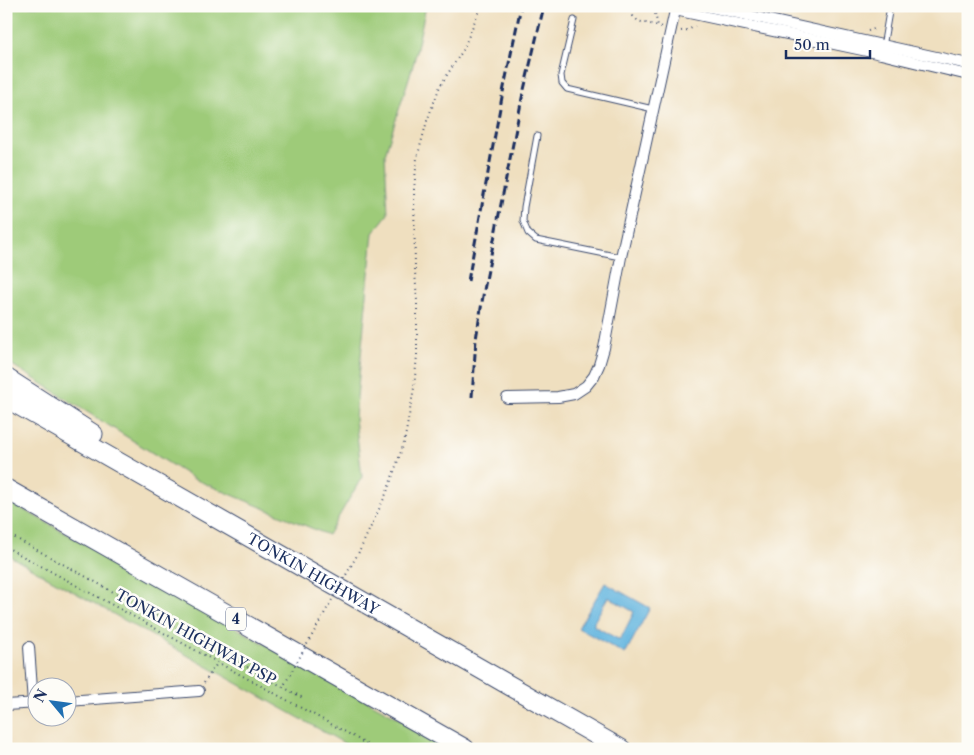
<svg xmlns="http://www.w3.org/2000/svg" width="974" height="755" viewBox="0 0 974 755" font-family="'Libre Caslon Text',serif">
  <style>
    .green { fill: #9ecb79; stroke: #5c7d6c }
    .water { fill: #63b5df; stroke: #3f729e; fill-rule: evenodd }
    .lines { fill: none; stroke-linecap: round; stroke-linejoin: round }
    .service-casing { stroke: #3b496d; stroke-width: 7 }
    .minor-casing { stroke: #3b496d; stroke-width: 12 }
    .motorway-casing { stroke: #3b496d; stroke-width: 21 }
    .path { stroke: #3b496d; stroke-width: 2; stroke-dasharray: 1 4; stroke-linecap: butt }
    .service { stroke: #fff; stroke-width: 5 }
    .minor { stroke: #fff; stroke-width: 10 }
    .motorway { stroke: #fff; stroke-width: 19 }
    .rail { stroke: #1b2f5e; stroke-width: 3; stroke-dasharray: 8 4; stroke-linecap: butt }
    .path-bridge { stroke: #3b496d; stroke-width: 2; stroke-dasharray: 1 4; stroke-linecap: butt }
    .labels { text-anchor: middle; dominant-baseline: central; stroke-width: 5; stroke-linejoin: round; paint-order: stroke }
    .shield { fill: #fdfcf7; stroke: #5f6c8c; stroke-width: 1 }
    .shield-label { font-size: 14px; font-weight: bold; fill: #1b2f5e }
    .street-label { font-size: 15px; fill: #1b2f5e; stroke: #fdfcf7 }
  </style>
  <rect width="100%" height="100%" fill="#fdfcf7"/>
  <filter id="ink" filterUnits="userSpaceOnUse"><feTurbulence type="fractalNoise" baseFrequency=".02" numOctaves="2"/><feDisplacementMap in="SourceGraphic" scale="10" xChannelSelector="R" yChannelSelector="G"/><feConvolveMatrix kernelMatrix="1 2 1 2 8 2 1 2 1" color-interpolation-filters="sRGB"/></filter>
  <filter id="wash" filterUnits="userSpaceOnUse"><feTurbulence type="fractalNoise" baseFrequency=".0096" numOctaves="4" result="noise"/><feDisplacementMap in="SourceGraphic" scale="20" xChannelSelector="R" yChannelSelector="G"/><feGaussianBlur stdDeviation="1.12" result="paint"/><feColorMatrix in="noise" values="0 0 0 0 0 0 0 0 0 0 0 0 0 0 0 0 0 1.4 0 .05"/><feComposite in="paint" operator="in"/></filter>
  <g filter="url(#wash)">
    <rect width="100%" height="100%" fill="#efdfbf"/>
    <!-- green -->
    <g class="green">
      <polygon points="6,6 426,6 414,62 385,154 388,214 373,233 355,418 362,477 328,535 194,479 6,361"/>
      <polygon points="6,500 454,749 352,749 344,743 6,554"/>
    </g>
    <!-- water -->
    <path class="water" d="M605,583L650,608L625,654L578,628ZM608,597L634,612L621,638L618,639L594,626V622Z"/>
  </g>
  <g filter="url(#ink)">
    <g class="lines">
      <!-- service casing -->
      <g class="service-casing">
        <g id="service">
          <polyline points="574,20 561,75 562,83 567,89 653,109"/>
          <polyline points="883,47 890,6"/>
          <polyline points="537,136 524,207 523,221 528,233 536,240 620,257"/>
        </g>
      </g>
      <!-- minor casing -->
      <g class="minor-casing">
        <g id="minor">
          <polyline points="706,6 968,64"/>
          <polyline points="675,10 881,54 968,75"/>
          <polyline points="507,398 558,397 574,394 586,386 594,376 599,365 604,348 621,257 676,6"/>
          <polyline points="29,647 33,703"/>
          <polyline points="68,701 199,691"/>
          <polyline points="6,705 38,703"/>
        </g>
      </g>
      <!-- motorway casing -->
      <g class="motorway-casing">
        <g id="motorway">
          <polyline points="6,378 93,434"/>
          <path id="s1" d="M6,398L621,749"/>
          <polyline points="6,489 465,749"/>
        </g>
      </g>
      <!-- path -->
      <g class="path">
        <polyline points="635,6 633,16 638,21 662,27"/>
        <polyline points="639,6 654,8 666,11"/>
        <polyline points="654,9 658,26"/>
        <polyline points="681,31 688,30 695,26"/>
        <polyline points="868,31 877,28"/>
        <polyline points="6,533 90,579"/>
        <polyline points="6,547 351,735 374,749"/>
        <polyline points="360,550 387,492 404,443 414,388 417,355 417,301 415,271 414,189 417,158 427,121 440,86 463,50 481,6"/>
        <polyline points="204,683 218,662"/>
        <polyline points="283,687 303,698"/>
      </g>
      <!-- service -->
      <use href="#service" class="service"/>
      <!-- minor -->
      <use href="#minor" class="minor"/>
      <!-- motorway -->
      <use href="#motorway" class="motorway"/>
      <!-- rail -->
      <g class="rail">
        <polyline points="468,281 502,97 521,6"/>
        <polyline points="472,397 476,339 484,290 522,98 544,6"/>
      </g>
      <!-- path-bridge -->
      <polyline class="path-bridge" points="90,579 283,687 360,550"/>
    </g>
  </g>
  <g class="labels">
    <!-- shield labels -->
    <rect class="shield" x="226" y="607.5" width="20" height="23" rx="4"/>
    <g class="shield-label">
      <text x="236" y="619">4</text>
    </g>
    <!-- street labels -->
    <g class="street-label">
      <text stroke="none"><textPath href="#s1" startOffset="354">TONKIN HIGHWAY</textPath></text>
      <text transform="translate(196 637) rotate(29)">TONKIN HIGHWAY PSP</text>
    </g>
  </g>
  <!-- margin -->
  <rect width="974" height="755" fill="none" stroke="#fdfcf7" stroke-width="25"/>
  <!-- north arrow -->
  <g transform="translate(52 702) rotate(299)"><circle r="24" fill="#fdfcf7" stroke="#a3aaba"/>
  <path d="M0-4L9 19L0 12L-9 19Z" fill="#1f6fb2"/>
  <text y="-8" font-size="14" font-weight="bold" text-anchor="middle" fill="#1b2f5e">N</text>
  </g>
  <!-- scale -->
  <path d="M786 50v8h84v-8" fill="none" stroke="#1b2f5e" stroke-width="2.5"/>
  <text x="794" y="50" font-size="15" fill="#1b2f5e" stroke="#fdfcf7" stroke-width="4" paint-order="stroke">50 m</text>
</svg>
